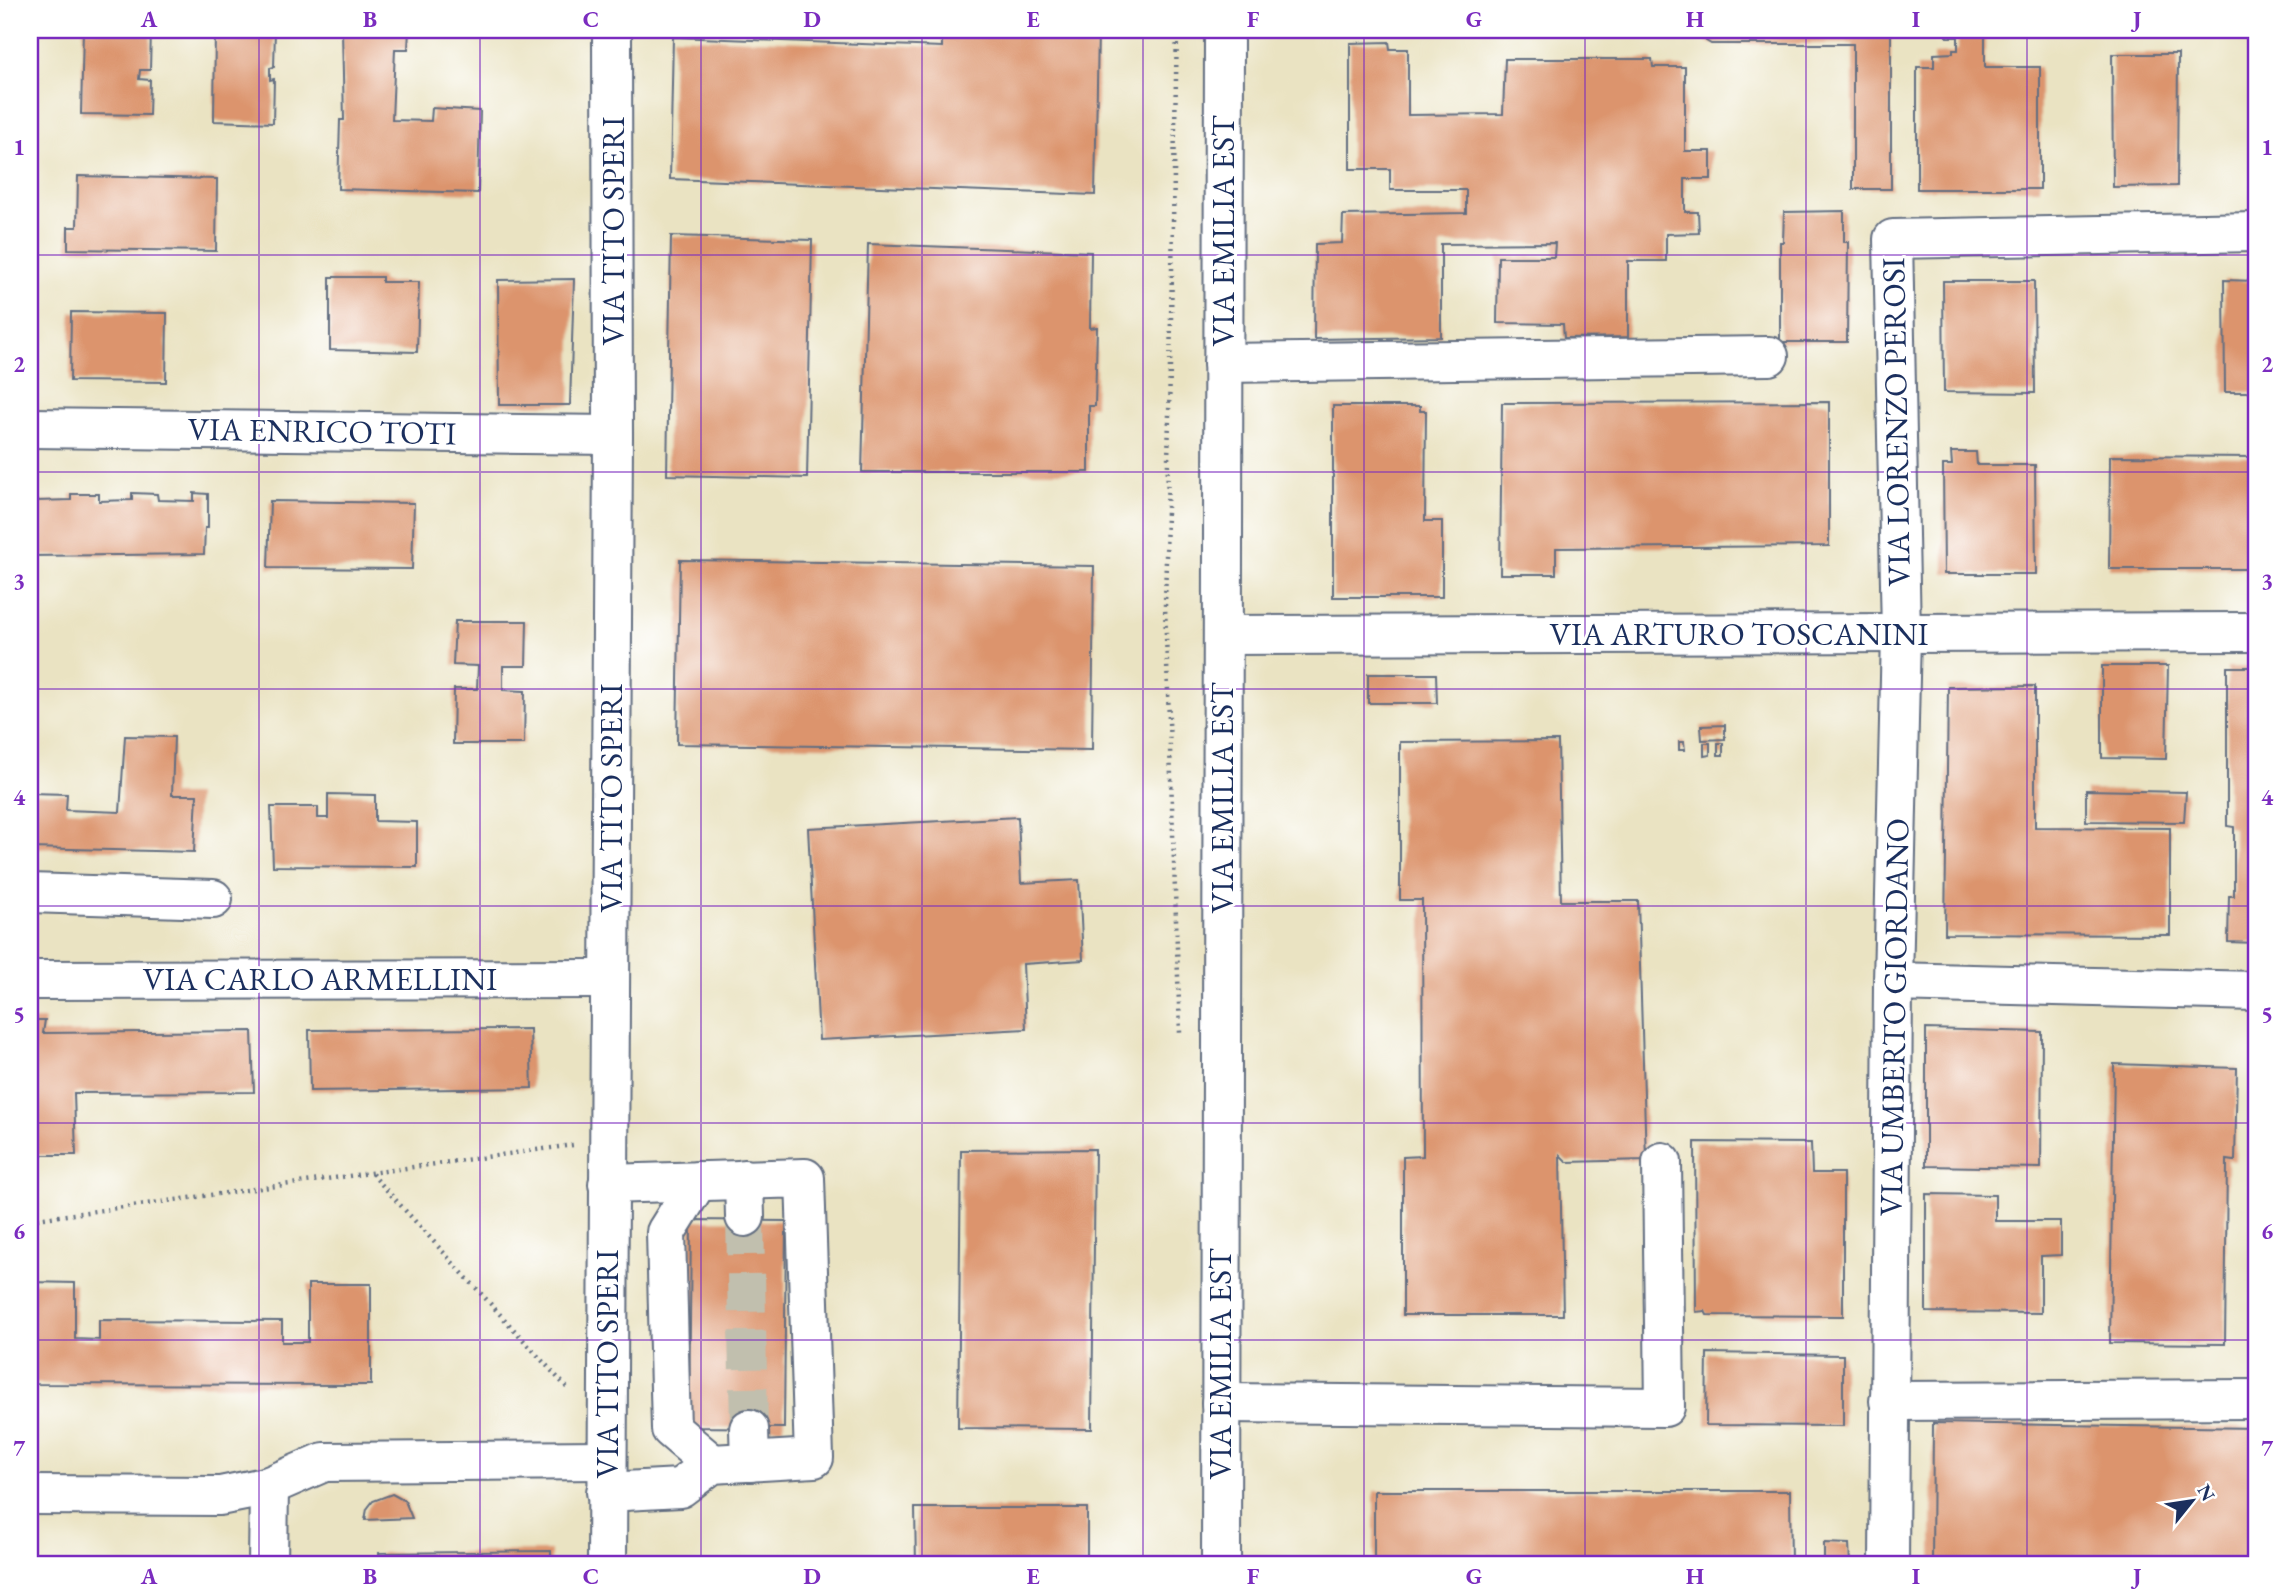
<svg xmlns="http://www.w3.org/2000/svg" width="2286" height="1595" viewBox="0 0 2286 1595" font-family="'EB Garamond',serif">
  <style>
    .building { fill: #dc946d }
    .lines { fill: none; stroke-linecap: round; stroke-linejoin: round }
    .minor-tunnel { stroke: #c1bfae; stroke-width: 38; stroke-dasharray: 38 19; stroke-linecap: butt }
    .minor-casing { stroke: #636e81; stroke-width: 42 }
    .major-casing { stroke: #636e81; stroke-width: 42 }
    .path { stroke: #636e81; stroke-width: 4.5; stroke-dasharray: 2 5; stroke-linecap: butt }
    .minor { stroke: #fff; stroke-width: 38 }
    .major { stroke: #fff; stroke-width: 38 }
    .grid { fill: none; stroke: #7b2cbf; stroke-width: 2; stroke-opacity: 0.55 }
    .labels { text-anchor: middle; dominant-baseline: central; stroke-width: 6; stroke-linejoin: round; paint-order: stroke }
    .street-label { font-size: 32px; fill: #1b2f5e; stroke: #fff }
    .neatline { fill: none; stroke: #7b2cbf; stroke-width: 2.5 }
    .grid-label { font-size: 23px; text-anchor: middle; font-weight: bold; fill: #7b2cbf }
  </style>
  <rect width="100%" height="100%" fill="#fff"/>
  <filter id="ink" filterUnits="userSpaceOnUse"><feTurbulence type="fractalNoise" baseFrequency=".0143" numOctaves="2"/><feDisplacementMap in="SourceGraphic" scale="14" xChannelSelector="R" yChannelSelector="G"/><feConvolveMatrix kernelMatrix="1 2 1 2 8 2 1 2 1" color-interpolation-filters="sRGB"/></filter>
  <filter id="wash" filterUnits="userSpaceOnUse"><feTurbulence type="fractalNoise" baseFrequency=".00686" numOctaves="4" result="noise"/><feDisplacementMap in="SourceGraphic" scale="28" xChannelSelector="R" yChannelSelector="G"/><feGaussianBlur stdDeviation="1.57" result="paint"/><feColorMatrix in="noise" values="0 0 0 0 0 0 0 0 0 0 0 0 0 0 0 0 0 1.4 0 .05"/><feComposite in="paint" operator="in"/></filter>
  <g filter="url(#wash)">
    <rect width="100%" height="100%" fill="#eae3c2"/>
    <g id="blocks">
      <!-- building -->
      <g class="building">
        <polygon points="83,30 151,30 150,70 140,70 139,79 150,80 149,115 81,114"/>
        <polygon points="215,30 275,30 274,67 270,68 270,80 274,79 273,123 214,121"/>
        <polygon points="342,30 409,30 408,49 395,49 392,120 431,121 432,108 480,111 478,193 338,189 340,120 344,120"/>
        <polygon points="942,30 1098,30 1095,195 670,179 673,37 942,47"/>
        <polygon points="1891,30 1891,189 1853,189 1853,44 1711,44 1706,41 1706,31 1710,30"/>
        <polygon points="1946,30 1985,30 1985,67 2040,67 2040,189 1917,189 1917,67 1934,67 1934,54 1953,53 1953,50 1958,50 1958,37 1947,37"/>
        <polygon points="1389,42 1390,49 1408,49 1408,115 1503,114 1505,59 1652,59 1653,67 1685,67 1685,151 1711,151 1711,179 1685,179 1685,212 1698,212 1699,233 1666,234 1666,261 1628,261 1628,337 1564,338 1563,324 1497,323 1498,257 1554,257 1555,243 1441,244 1441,337 1314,339 1315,244 1342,243 1343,215 1466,213 1466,190 1390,190 1390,169 1350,169 1350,43"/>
        <polygon points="2112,54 2178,54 2177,186 2113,187"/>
        <polygon points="78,176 217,179 216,251 68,249 68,227 77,227"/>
        <polygon points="1844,211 1844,242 1848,242 1847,342 1780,342 1780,242 1783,242 1784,212"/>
        <polygon points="671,236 812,240 807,478 667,475"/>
        <polygon points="868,244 1091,252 1090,328 1097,327 1095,406 1089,406 1089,472 862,472"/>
        <polygon points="330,277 382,277 382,282 419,282 417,352 330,350"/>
        <polygon points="574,279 570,405 499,405 498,280"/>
        <polygon points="2224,280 2256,281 2256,392 2225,392"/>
        <polygon points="1943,281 2034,281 2035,393 1944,392"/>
        <polygon points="71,312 167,313 166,382 70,381"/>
        <polygon points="1829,402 1829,546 1556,548 1556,574 1500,574 1502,403"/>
        <polygon points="1333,406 1420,406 1420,411 1426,411 1425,521 1442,521 1442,597 1333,597"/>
        <polygon points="1951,452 1976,452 1977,465 2035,465 2036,574 1944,574 1943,465 1952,465"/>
        <polygon points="2110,456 2256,457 2256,569 2109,569"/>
        <polygon points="132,493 157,494 158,500 194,501 194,493 208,494 208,528 205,528 204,554 30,556 30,496 35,496 36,501 71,500 71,494 99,494 99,501 132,500"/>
        <polygon points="270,501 414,503 412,569 268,568"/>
        <polygon points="680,560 1094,566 1092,750 677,744"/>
        <polygon points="455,621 527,621 526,666 503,666 503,690 525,691 524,744 453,744 454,689 477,689 478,666 453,665"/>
        <polygon points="2102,666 2168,666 2166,759 2102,758"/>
        <polygon points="2227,667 2256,667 2256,943 2228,942 2229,896 2234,896 2234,827 2227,826"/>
        <polygon points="1368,674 1436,674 1437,703 1368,703"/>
        <polygon points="2035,686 2035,827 2170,828 2170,935 1945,934 1948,687"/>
        <polygon points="1725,725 1725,739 1702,740 1701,726"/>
        <polygon points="125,736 174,737 172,795 197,795 194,852 30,848 30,793 67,794 66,810 120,812"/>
        <polygon points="1558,741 1561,901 1638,901 1646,1160 1567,1162 1560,1155 1563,1315 1403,1315 1403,1157 1423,1156 1422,900 1400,900 1400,742"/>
        <polygon points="1679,742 1684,742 1685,750 1679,750"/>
        <polygon points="1704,743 1710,743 1710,755 1704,756"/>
        <rect x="1718" y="743" width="5" height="12"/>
        <polygon points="2086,790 2186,792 2184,822 2086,821"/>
        <polygon points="328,794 375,795 375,821 417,822 417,867 273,866 271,807 318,807 318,818 328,818"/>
        <polygon points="1018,817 1021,883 1079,880 1083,960 1023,964 1026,1029 819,1040 808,828"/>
        <polygon points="30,1020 45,1020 43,1033 252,1031 254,1092 74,1093 76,1155 30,1155"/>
        <polygon points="530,1029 532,1088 310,1091 309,1030"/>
        <polygon points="1926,1029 2042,1032 2041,1168 1926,1166"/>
        <polygon points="2114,1064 2237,1068 2235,1161 2227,1160 2225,1344 2110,1343"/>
        <polygon points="1695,1142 1811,1143 1812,1173 1843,1173 1843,1316 1707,1315 1705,1311 1696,1312"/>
        <polygon points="1095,1149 1092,1429 958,1428 961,1150"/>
        <polygon points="1926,1194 1995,1195 1995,1221 2061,1221 2061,1255 2041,1256 2041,1313 1926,1312"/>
        <polygon points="691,1220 786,1221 784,1428 689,1427"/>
        <polygon points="30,1282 75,1283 75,1339 99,1340 99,1320 282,1321 282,1342 308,1342 308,1284 371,1284 371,1385 30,1384"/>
        <polygon points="1707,1353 1843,1355 1843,1426 1706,1425"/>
        <polygon points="1933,1423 2256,1428 2256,1565 1932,1565"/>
        <polygon points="1374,1491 1790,1491 1791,1565 1374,1565"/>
        <polygon points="392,1494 405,1501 412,1518 365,1520 367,1509 373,1501"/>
        <polygon points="915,1508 1087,1508 1087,1565 916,1565"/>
        <polygon points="1824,1543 1849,1544 1850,1565 1824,1565"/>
        <polygon points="551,1551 551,1565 379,1565 379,1553"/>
      </g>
    </g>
  </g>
  <g filter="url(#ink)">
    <use href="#blocks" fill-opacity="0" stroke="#636e81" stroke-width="2"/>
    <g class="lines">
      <!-- minor-tunnel -->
      <polyline class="minor-tunnel" points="745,1217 749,1429"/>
      <!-- minor casing -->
      <g class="minor-casing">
        <g id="minor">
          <polyline points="1223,363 1769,356"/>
          <polyline points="30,428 613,435"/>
          <polyline points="1223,635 2256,632"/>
          <polyline points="30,893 213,899"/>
          <polyline points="30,980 609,979"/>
          <polyline points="1893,982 2256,991"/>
          <polyline points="744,1179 745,1217"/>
          <polyline points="698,1181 666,1232 671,1429 712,1464"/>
          <polyline points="1889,1401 2256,1399"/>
          <polyline points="1221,1403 1665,1407 1662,1162"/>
          <polyline points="749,1429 750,1462"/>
          <polyline points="606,1492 680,1488 712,1464 814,1458 805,1178 608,1184"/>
          <polyline points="30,1495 220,1496 269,1486 324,1462 606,1460"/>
          <polyline points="268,1565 269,1486"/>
          <polyline points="607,1565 613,435 612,30"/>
          <polyline points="1889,1565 1893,982 1901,634 1893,239 2256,232"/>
        </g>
      </g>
      <!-- major casing -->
      <g class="major-casing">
        <polyline id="major" points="1221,1565 1224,30"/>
      </g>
      <!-- path -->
      <g class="path">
        <polyline points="1177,30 1165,606 1180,1033"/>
        <polyline points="372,1174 569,1390"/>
        <polyline points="30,1220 573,1145"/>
      </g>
      <!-- minor -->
      <use href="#minor" class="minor"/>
      <!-- major -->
      <use href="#major" class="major"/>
    </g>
  </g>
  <!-- grid -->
  <path class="grid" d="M259,30V1565M480,30V1565M701,30V1565M922,30V1565M1143,30V1565M1364,30V1565M1585,30V1565M1806,30V1565M2027,30V1565M30,255H2256M30,472H2256M30,689H2256M30,906H2256M30,1123H2256M30,1340H2256"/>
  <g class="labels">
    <!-- street labels -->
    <g class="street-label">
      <text transform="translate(613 231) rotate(-90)">VIA TITO SPERI</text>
      <text transform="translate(1223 231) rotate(-90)">VIA EMILIA EST</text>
      <text transform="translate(1896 422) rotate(-91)">VIA LORENZO PEROSI</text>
      <text transform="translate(322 431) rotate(1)">VIA ENRICO TOTI</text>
      <text x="1739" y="634">VIA ARTURO TOSCANINI</text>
      <text transform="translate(611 798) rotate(-90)">VIA TITO SPERI</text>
      <text transform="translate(1222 798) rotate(-90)">VIA EMILIA EST</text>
      <text x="320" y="979">VIA CARLO ARMELLINI</text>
      <text transform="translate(1894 1017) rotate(-89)">VIA UMBERTO GIORDANO</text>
      <text transform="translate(607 1364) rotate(-90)">VIA TITO SPERI</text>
      <text transform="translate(1220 1364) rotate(-90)">VIA EMILIA EST</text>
    </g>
  </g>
  <!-- margin -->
  <rect width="2286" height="1595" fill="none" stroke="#fff" stroke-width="77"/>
  <!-- north arrow -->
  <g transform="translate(2192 1501) rotate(60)" stroke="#ffffff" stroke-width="5" paint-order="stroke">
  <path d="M0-5L12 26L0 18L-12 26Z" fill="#1b2f5e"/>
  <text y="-10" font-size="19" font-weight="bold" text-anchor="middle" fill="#1b2f5e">N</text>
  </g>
  <rect x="38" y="38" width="2210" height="1518" class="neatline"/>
  <g class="grid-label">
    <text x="149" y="27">A</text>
    <text x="370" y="27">B</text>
    <text x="591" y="27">C</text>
    <text x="812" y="27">D</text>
    <text x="1033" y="27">E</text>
    <text x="1253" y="27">F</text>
    <text x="1474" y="27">G</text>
    <text x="1695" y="27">H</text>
    <text x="1916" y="27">I</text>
    <text x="2137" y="27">J</text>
    <text x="19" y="155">1</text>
    <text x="2267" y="155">1</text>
    <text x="19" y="372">2</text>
    <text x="2267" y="372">2</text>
    <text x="19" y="589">3</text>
    <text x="2267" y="589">3</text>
    <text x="19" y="805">4</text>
    <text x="2267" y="805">4</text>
    <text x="19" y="1022">5</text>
    <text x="2267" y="1022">5</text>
    <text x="19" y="1239">6</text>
    <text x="2267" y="1239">6</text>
    <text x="19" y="1456">7</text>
    <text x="2267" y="1456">7</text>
    <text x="149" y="1584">A</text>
    <text x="370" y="1584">B</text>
    <text x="591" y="1584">C</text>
    <text x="812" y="1584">D</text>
    <text x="1033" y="1584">E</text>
    <text x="1253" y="1584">F</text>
    <text x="1474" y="1584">G</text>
    <text x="1695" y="1584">H</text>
    <text x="1916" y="1584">I</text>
    <text x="2137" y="1584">J</text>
  </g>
</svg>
